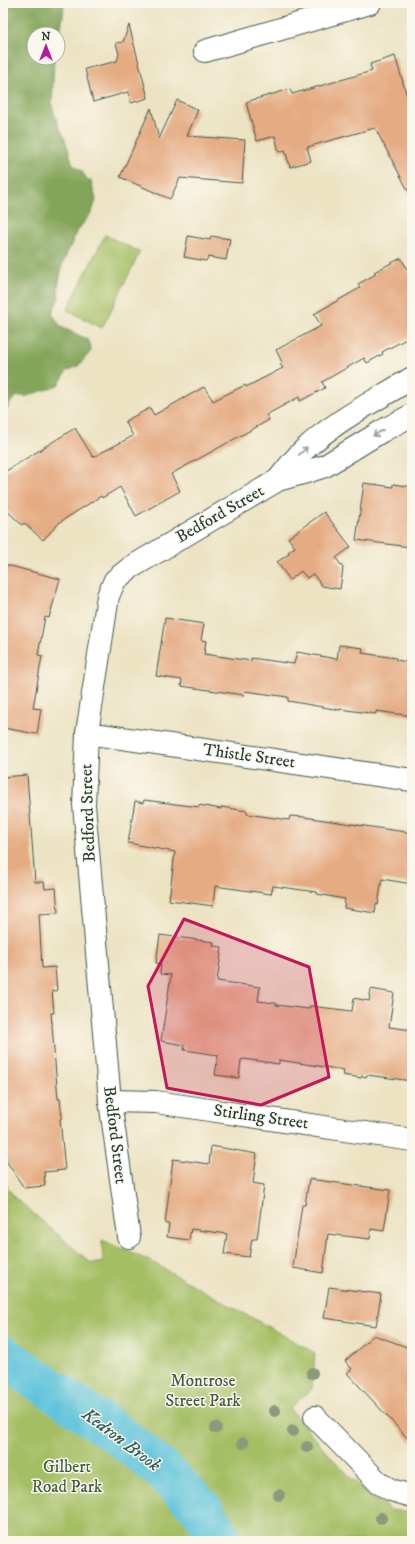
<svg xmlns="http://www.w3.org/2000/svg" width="415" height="1544" viewBox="0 0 415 1544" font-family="'IM FELL DW Pica',serif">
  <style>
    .green { fill: #a4be64; stroke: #627e4c }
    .forest { fill: #83a55a; stroke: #517147 }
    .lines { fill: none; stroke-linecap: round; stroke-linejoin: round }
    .river { stroke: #5dc3da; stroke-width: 42 }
    .building { fill: #e5ac83 }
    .minor-casing { stroke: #3e5649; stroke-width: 24 }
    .minor { stroke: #fff; stroke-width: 22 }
    .tree { fill: #8d997b }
    .oneway { stroke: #8f9e9a }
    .marked { fill: #c2185b; fill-opacity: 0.2; stroke: #c2185b; stroke-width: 3; stroke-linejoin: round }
    .labels { text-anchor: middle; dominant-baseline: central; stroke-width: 3; stroke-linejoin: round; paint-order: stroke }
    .street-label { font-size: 17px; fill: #1f3d34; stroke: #fbf7ec }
    .park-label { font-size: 17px; fill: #405d40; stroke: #fbf7ec }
    .water-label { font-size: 18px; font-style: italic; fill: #2e5e5e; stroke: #fbf7ec }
  </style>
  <rect width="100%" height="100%" fill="#fbf7ec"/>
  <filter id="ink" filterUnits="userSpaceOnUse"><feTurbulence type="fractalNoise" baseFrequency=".025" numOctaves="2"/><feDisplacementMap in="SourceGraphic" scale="8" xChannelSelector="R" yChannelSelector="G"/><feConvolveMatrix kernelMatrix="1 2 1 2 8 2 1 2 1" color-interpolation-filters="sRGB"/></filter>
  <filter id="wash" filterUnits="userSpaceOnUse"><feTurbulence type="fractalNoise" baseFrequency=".012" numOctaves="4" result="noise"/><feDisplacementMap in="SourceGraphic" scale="16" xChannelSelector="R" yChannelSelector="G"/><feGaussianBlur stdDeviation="0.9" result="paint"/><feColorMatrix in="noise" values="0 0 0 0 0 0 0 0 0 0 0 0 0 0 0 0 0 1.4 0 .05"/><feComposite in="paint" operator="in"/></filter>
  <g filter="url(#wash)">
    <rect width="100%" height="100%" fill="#ece3c3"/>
    <!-- green -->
    <g class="green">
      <polygon points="105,235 140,252 102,328 67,310"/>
      <polygon points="3,1180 14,1197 91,1263 103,1263 102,1240 152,1262 315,1353 312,1389 289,1408 331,1457 367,1494 391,1510 412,1513 412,1541 3,1541"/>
    </g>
    <!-- forest -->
    <polygon class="forest" points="3,3 64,3 63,16 58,42 58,34 34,34 34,58 54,58 52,106 59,127 65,139 73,165 81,170 87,179 91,181 96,200 92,212 77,231 62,265 58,288 59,298 52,313 61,327 87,339 90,343 91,351 78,366 67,371 59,384 54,387 27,396 18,396 12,400 3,417"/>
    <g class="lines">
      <!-- river -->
      <polyline class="river" points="3,1356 120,1436 159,1467 201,1508 222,1541"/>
    </g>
    <g id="blocks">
      <!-- building -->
      <g class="building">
        <polygon points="129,25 148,98 131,103 128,92 93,102 85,69 117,61 119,54 116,43 123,42"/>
        <polygon points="395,56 412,113 412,198 375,128 307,147 311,161 290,167 285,150 279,152 275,136 257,141 246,102 290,89 292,94 372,71 370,64"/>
        <polygon points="177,100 198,110 187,136 245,140 242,183 180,178 170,199 120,177 151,108 159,139"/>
        <polygon points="188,236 210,240 211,236 230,239 226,260 208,257 206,261 184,257"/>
        <polygon points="401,258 412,278 412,336 382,352 383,354 367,363 364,358 322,382 325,388 300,401 299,397 266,415 269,420 171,474 180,491 136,516 120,487 102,498 101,496 60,522 43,540 24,523 22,525 3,507 3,473 75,428 93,457 133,436 125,421 150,408 154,415 204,387 213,401 245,385 246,387 283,368 280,364 282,362 276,350 321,326 314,314 360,288 358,284 376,274 374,272"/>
        <polygon points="364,483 393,487 393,484 412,487 412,531 410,547 356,540"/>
        <polygon points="324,512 351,547 336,558 343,568 340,589 322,586 313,574 307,578 301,571 290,580 277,562 289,554 288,552 295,547 288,538"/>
        <polygon points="3,564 60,579 49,618 45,617 38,655 42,656 33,708 41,709 37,734 3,728"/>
        <polygon points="165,618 204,624 201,640 206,641 204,654 251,661 251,658 294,664 297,652 337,659 339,645 363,648 362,653 396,658 396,660 412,663 412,716 376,711 376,714 340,709 340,710 288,701 288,697 245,691 244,695 181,686 182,680 156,676"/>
        <polygon points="27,775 35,882 44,882 45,889 56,888 58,913 39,914 42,968 55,967 57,991 52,991 54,1013 51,1013 58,1099 60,1099 62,1118 60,1119 65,1170 44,1172 45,1186 24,1188 5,1159 3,1135 3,1085 5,1085 3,1065 3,777"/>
        <polygon points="144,800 199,807 199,805 221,809 221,807 247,811 247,814 289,820 290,816 304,817 412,833 412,884 382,879 378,905 376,904 375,913 344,908 345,899 317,894 317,892 273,886 271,894 215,886 213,906 169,900 175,852 128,843 135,801 143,803"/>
        <polygon points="160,935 214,942 213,946 222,947 217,981 260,987 258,1001 276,1003 276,1005 309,1009 310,1006 352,1011 354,998 369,1001 371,989 394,993 389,1027 412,1030 412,1081 367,1075 366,1077 362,1076 361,1078 343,1075 344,1070 279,1060 279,1064 244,1059 241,1060 239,1078 215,1075 218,1055 184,1050 185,1045 161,1041 171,975 160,974 161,964 156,963"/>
        <polygon points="211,1146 257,1154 253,1183 264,1185 257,1239 252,1239 249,1257 224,1254 227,1234 191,1229 189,1240 167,1237 169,1224 165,1224 173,1159 209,1164"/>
        <polygon points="309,1179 390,1190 384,1231 371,1229 370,1239 328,1234 323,1273 293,1268 302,1205 305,1205"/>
        <polygon points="329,1287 381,1294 376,1326 324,1318"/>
        <polygon points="374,1335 412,1349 412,1443 347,1373 352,1369 345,1361"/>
      </g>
    </g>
  </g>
  <g filter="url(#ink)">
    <use href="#blocks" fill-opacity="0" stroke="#3e5649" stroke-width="1"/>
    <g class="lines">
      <!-- minor casing -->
      <g class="minor-casing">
        <g id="minor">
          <polyline points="205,51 370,3"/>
          <path d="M278,480C286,470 294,459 304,450C334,421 377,400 412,378"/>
          <polyline points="87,733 412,780"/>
          <polyline points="110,1101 156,1102 412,1140"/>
          <polyline points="129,1237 110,1101 84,805 87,733 108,596 115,580 130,568 278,480 303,473 325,466 382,431 412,415"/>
          <polyline points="315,1417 379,1483 391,1490 412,1496"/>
        </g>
      </g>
      <!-- minor -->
      <use href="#minor" class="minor"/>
    </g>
    <!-- trees -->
    <g class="tree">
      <circle cx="312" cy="1373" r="6"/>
      <circle cx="275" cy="1411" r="6"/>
      <circle cx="216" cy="1428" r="6"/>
      <circle cx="293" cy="1431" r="6"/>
      <circle cx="243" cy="1443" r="6"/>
      <circle cx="307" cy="1447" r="6"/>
      <circle cx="279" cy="1495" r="6"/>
      <circle cx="381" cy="1518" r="6"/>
    </g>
    <!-- one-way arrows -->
    <defs><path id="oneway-shaft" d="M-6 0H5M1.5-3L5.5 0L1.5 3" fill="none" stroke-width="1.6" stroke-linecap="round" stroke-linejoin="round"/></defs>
    <g class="oneway">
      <use href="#oneway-shaft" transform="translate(378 433) rotate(150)"/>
      <use href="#oneway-shaft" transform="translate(303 451) rotate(-44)"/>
    </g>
  </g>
  <!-- marked area -->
  <path class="marked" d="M184,919L309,967L329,1077L261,1105L167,1088L148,986Z"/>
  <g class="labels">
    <!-- street labels -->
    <g class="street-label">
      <text transform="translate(220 514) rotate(-30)">Bedford Street</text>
      <text transform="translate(249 756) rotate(8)">Thistle Street</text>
      <text transform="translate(88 813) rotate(-92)">Bedford Street</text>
      <text transform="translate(261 1117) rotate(8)">Stirling Street</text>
      <text transform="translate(115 1135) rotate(83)">Bedford Street</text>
    </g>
    <!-- park labels -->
    <g class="park-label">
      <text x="203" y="1381">Montrose<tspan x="203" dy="20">Street Park</tspan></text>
      <text x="67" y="1467">Gilbert<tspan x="67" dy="20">Road Park</tspan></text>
    </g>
    <!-- water labels -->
    <g class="water-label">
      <text transform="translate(121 1440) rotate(37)">Kedron Brook</text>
    </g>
  </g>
  <!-- margin -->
  <rect width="415" height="1544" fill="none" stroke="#fbf7ec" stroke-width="16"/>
  <!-- north arrow -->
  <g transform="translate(46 46)"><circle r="19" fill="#fbf7ec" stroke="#a3ada2"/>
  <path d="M0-3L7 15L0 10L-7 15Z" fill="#b5179e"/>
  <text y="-6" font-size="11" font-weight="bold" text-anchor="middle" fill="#1f3d34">N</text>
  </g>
</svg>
